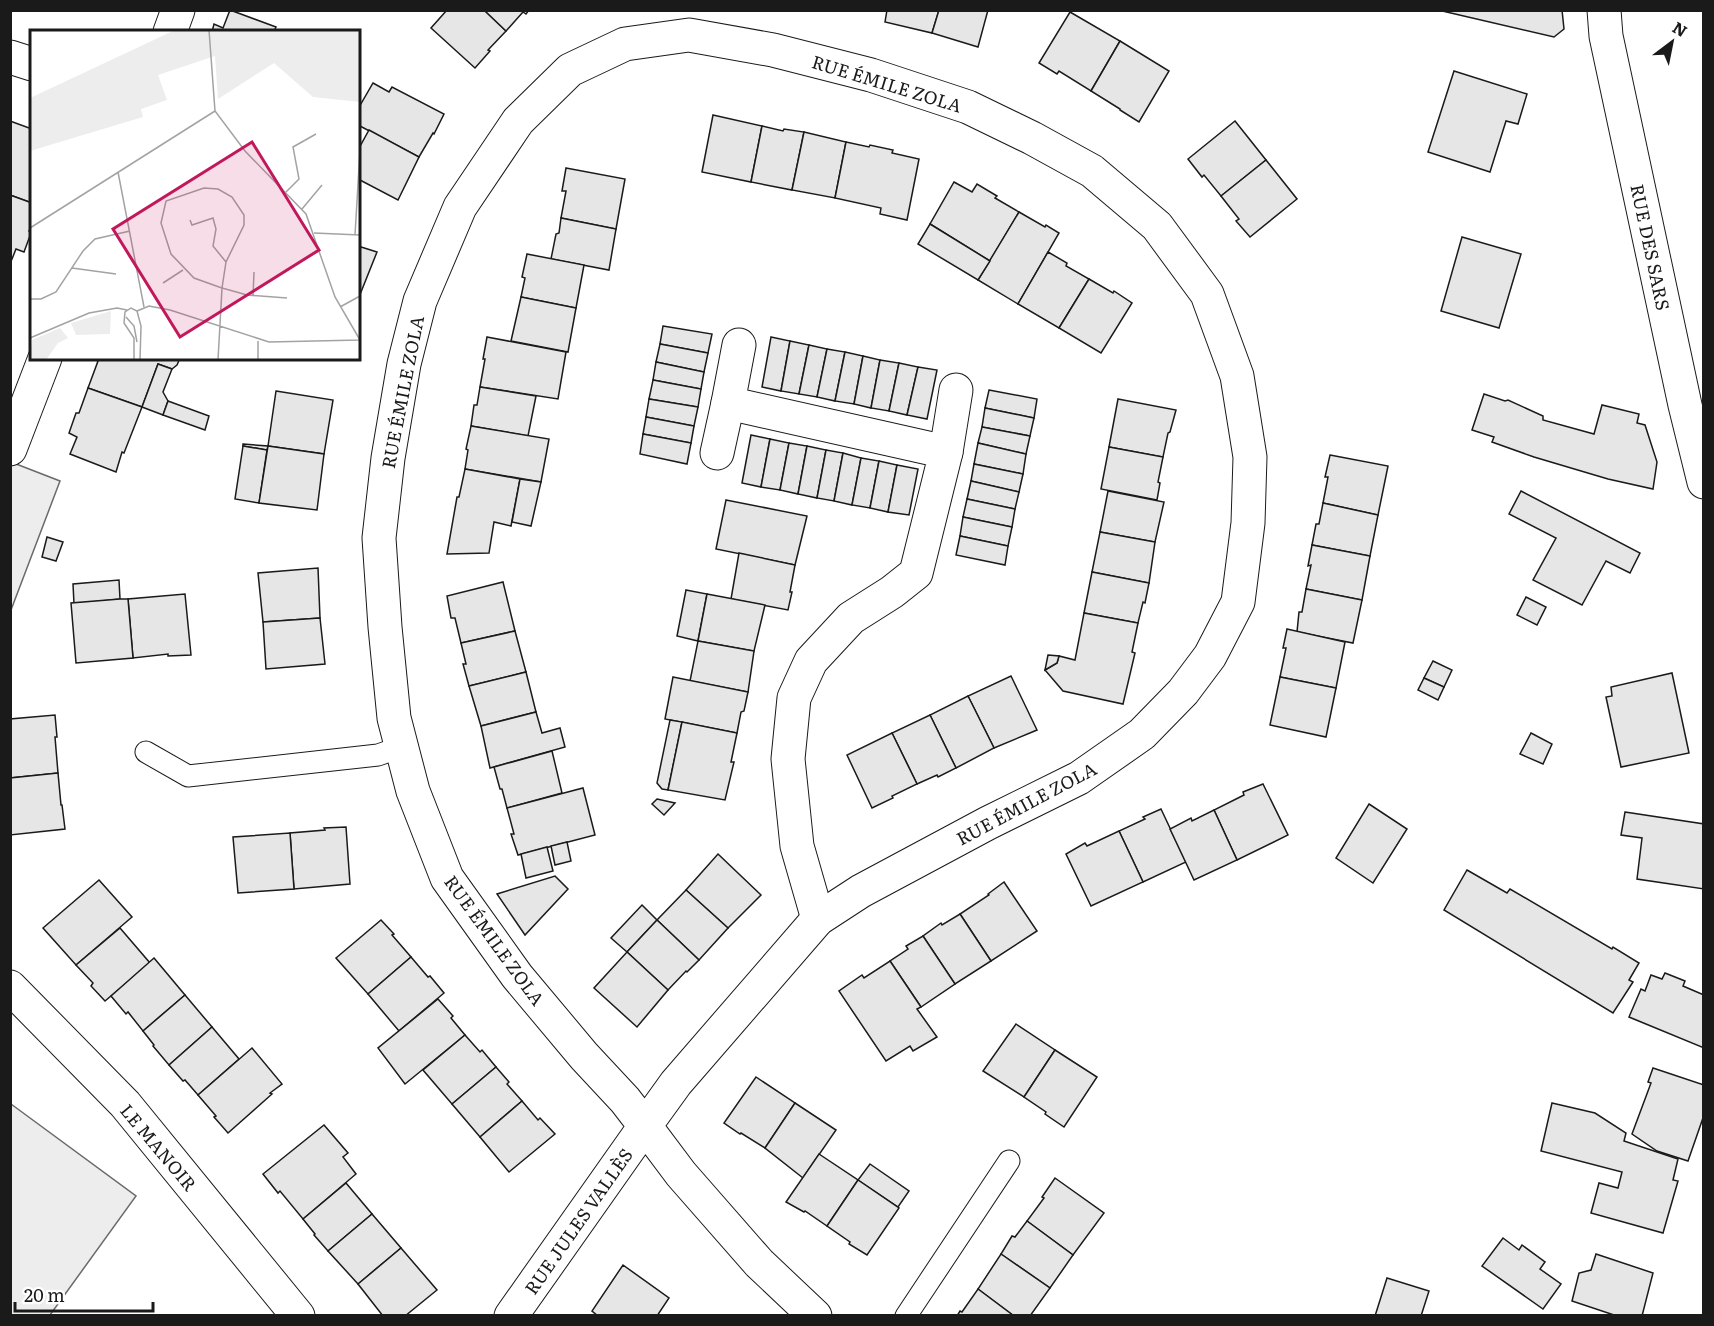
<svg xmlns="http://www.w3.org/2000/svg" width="1714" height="1326" viewBox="0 0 1714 1326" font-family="Literata,serif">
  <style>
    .built { fill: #ededed; stroke: #6a6a6a; stroke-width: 1.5 }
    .building { fill: #e6e6e6; stroke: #1a1a1a; stroke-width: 1.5 }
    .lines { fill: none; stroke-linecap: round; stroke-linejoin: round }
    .service-casing { stroke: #1a1a1a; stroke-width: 23 }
    .minor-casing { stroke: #1a1a1a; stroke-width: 35 }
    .service { stroke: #fff; stroke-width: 21 }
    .minor { stroke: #fff; stroke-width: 33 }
    .labels { text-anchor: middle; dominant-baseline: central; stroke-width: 4.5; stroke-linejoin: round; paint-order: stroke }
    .street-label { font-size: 18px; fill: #1a1a1a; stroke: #fff }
    .inset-road { fill: none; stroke: #a3a3a3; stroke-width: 1.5 }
    .view { fill: #c2185b; fill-opacity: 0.15; stroke: #c2185b; stroke-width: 3 }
    .inset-edge { fill: none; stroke: #1a1a1a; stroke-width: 3 }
  </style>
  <rect width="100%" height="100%" fill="#fff"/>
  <!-- built -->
  <g class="built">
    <polygon points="11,462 60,481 11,610"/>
    <polygon points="11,1104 136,1196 50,1315 11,1315"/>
  </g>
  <!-- building -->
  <g class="building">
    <polygon points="230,10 276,27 274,32 212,32 214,24 223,28"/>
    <polygon points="447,10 484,10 506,31 488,50 490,51 475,68 431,28"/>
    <polygon points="484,10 529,10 526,14 523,12 506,31"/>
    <polygon points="887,10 939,10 932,33 885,22"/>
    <polygon points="939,10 988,10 978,47 932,33"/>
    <polygon points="1438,10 1562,10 1564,29 1554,37"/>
    <polygon points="1070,12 1120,41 1091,91 1059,71 1057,74 1039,63"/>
    <polygon points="1120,41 1169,71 1139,122 1120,110 1120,109 1091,91"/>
    <polygon points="1454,71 1527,94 1518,124 1506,121 1490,172 1428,152"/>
    <polygon points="373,83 389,92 392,87 444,114 434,134 433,133 419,157 358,125 358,109"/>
    <polygon points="713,115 762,126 751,182 702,172"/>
    <polygon points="10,121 32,129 32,203 10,195"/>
    <polygon points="1235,121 1266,160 1221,196 1204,175 1202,177 1188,159"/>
    <polygon points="762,126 783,131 784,129 804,132 792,190 751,182"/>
    <polygon points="369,130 419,157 398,200 358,179 358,150"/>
    <polygon points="804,132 846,142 835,198 792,190"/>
    <polygon points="846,142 869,147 870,145 893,150 892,153 919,159 907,220 880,214 881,208 835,198"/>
    <polygon points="1266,160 1297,199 1250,237 1236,221 1239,219 1221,196"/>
    <polygon points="566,168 625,179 616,229 561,218 566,191 562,191"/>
    <polygon points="954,182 972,192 977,184 997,196 995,198 1019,212 990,261 930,224"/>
    <polygon points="10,195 32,203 32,224 29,231 31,233 24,252 16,249 10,264"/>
    <polygon points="1019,212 1045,227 1046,225 1059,233 1018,304 978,280"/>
    <polygon points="561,218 616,229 609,270 551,259 556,234 559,233"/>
    <polygon points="930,224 990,261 978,280 918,244"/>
    <polygon points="1462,237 1521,254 1499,328 1441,311"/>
    <polygon points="358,246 377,252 359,297 358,297"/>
    <polygon points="1048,252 1067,263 1066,266 1089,279 1059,328 1018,304"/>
    <polygon points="527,254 584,265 576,308 521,297 525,278 522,277"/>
    <polygon points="1089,279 1113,293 1114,291 1132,303 1101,353 1059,328"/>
    <polygon points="521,297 576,308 568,352 511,341"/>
    <polygon points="663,326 712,334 708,353 660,344"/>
    <polygon points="487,337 566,352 558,399 480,387 485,359 483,359"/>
    <polygon points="771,337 790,341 781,391 762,387"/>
    <polygon points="790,341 809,345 799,394 781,391"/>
    <polygon points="660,344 708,353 704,372 656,362"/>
    <polygon points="809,345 827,349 817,397 799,394"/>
    <polygon points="827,349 845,352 835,401 817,397"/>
    <polygon points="845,352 863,356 854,404 835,401"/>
    <polygon points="863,356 880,360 871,408 854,404"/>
    <polygon points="96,358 180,358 177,365 172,369 158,364 142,407 88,388 98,361 96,360"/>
    <polygon points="880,360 899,363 889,411 871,408"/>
    <polygon points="656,362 704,372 701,389 653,380"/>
    <polygon points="899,363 918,367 907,415 889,411"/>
    <polygon points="158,364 172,369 163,392 168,401 163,415 142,407"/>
    <polygon points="918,367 937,370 927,419 907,415"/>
    <polygon points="653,380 701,389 698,407 649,399"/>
    <polygon points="480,387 536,396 528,436 471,426 474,405 477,405"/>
    <polygon points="88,388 142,407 124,453 122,452 116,472 70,454 77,437 69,433 76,413 79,413"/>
    <polygon points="989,390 1037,399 1034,418 985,408"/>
    <polygon points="276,391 333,400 324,454 268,446"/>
    <polygon points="1484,394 1505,401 1508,400 1543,416 1543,420 1594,434 1602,405 1639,414 1637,423 1645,425 1657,462 1653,489 1608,479 1534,457 1492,442 1494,437 1472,430"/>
    <polygon points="649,399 698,407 694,426 646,417"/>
    <polygon points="1118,399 1176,410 1170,432 1168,433 1163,457 1109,447"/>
    <polygon points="168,401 209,416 205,430 163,415"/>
    <polygon points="985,408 1034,418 1030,436 982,427"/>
    <polygon points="646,417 694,426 691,443 643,434"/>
    <polygon points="471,426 549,439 541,482 465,469 468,450 466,449"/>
    <polygon points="982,427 1030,436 1026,454 978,443"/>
    <polygon points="643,434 691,443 687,464 640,454"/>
    <polygon points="751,435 770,439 761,487 742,483"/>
    <polygon points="770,439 789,443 780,490 761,487"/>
    <polygon points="789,443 807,446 798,494 780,490"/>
    <polygon points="978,443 1026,454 1023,474 974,464"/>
    <polygon points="243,444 268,446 267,450 243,446"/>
    <polygon points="243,446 267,450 259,503 235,499"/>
    <polygon points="268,446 324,454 317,510 259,503"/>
    <polygon points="807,446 826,450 817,498 798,494"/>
    <polygon points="1109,447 1163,457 1158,482 1160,483 1157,500 1101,489"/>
    <polygon points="826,450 843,453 834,501 817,498"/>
    <polygon points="843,453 861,458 852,505 834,501"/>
    <polygon points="1330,455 1388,466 1378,515 1323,503 1328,477 1325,477"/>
    <polygon points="861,458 879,461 870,508 852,505"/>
    <polygon points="879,461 897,465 888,512 870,508"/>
    <polygon points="974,464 1023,474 1019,492 971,481"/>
    <polygon points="897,465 918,469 909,515 888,512"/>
    <polygon points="465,469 520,479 511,526 494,522 489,553 447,554 457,497 459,497"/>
    <polygon points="520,479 541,482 531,526 512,522"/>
    <polygon points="971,481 1019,492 1015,509 967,499"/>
    <polygon points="1108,491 1164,502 1155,542 1100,532"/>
    <polygon points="1521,491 1640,553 1630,573 1606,561 1582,605 1533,580 1556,538 1509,514"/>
    <polygon points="967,499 1015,509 1012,527 963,517"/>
    <polygon points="726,500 807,516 795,565 716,549"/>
    <polygon points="1323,503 1378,515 1370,556 1312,545 1316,524 1319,524"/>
    <polygon points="963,517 1012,527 1008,546 960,536"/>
    <polygon points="1100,532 1155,542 1149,583 1092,572"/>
    <polygon points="960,536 1008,546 1005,565 956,555"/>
    <polygon points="47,537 63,542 56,561 42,557"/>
    <polygon points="1312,545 1370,556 1362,600 1306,589 1311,565 1308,566"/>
    <polygon points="739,553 795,565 790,592 792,592 788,610 731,599"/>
    <polygon points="318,568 320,618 263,622 258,573"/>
    <polygon points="1092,572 1149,583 1145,603 1143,602 1138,623 1084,613"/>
    <polygon points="119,580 120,599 74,604 73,584"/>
    <polygon points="503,582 515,631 461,643 455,618 451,618 447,596"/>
    <polygon points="1306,589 1362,600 1353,643 1297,632 1299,612 1302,612"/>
    <polygon points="686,590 707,594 698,641 677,636"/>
    <polygon points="185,594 191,655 168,656 168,654 133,658 128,599"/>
    <polygon points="707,594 765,605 754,651 698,641"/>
    <polygon points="1526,597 1546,607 1537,625 1517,615"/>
    <polygon points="120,599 128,599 133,658 76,663 71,603"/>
    <polygon points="1084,613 1138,623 1132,652 1135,653 1123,704 1063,691 1045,670 1057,663 1059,656 1075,660"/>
    <polygon points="320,618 325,664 266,669 263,622"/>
    <polygon points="1287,629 1345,642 1336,688 1280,677 1286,648 1283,648"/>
    <polygon points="515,631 526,672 469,686 463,664 466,664 461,643"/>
    <polygon points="698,641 754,651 748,692 690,681"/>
    <polygon points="1048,655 1059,656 1057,663 1045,670"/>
    <polygon points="1433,661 1452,670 1444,687 1424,678"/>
    <polygon points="526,672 536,712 481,726 469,686"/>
    <polygon points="1672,673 1689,753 1621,767 1606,697 1612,696 1611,687"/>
    <polygon points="1011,676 1037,730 994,748 968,696"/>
    <polygon points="673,677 748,692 744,711 741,712 737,733 665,719"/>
    <polygon points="1280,677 1336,688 1326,737 1270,725"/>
    <polygon points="1424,678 1444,687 1438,700 1418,690"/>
    <polygon points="968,696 994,748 956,768 930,715"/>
    <polygon points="536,712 542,733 560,728 565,747 490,768 481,726"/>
    <polygon points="55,715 57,737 55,737 58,773 10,778 10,719"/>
    <polygon points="930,715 956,768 938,777 937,775 917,784 892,733"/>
    <polygon points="670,720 682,722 668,790 662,789 657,783"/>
    <polygon points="682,722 737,733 731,762 734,762 725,800 668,790"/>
    <polygon points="892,733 917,784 892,796 893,798 872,808 847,755"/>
    <polygon points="1531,733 1552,744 1543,764 1520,754"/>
    <polygon points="552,751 562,793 507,808 502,789 500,789 494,767"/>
    <polygon points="58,773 61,805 62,805 65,829 10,835 10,778"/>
    <polygon points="1263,784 1288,835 1237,860 1214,810 1244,795 1243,792"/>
    <polygon points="583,788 595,835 518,855 511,834 514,834 507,808"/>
    <polygon points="657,799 675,803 664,815 652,804"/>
    <polygon points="1369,804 1407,829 1373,883 1336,858"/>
    <polygon points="1161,809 1186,862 1143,882 1119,831 1145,819 1143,817"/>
    <polygon points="1214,810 1237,860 1194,880 1170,829 1191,818 1192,821"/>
    <polygon points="1625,812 1704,824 1704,889 1637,879 1642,838 1621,835"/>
    <polygon points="346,827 350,884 294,889 290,833 325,830 324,828"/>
    <polygon points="1119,831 1143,882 1091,906 1066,854 1085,843 1087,846"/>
    <polygon points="290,833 294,889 238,893 233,837"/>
    <polygon points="567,842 571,861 555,865 551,846"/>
    <polygon points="547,847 553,871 526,878 521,854"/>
    <polygon points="718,854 761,895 728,928 686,890"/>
    <polygon points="1467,870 1507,893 1510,889 1612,949 1613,947 1639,963 1629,980 1633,982 1613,1013 1444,910"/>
    <polygon points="555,876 568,889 525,935 497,894"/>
    <polygon points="99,880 132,917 76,965 43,928"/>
    <polygon points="1004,882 1037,931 991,961 960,914 989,895 988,894"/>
    <polygon points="686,890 728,928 699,960 657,920"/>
    <polygon points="642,905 657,920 627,952 611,938"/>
    <polygon points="960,914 991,961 955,984 923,936 941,923 942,925"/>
    <polygon points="381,920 394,934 392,935 411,957 368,994 336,958"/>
    <polygon points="657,920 699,960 687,972 686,971 668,990 627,952"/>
    <polygon points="120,928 150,963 105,1001 91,986 93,983 76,965"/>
    <polygon points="923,936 955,984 921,1007 890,961 908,949 906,946"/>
    <polygon points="627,952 668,990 637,1027 594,988"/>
    <polygon points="411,957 428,977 430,976 444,993 399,1031 368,994"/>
    <polygon points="154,958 185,995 143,1031 128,1012 126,1014 111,996"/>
    <polygon points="890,961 921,1007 917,1009 937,1037 913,1051 910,1046 886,1061 839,991 862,975 864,978"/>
    <polygon points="1665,973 1685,981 1683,986 1704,995 1704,1048 1629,1017 1641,989 1645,991 1651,975 1662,979"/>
    <polygon points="185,995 212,1027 169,1065 153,1046 154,1045 143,1031"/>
    <polygon points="438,999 453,1016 451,1018 465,1035 405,1084 378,1048"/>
    <polygon points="1016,1024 1055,1050 1024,1097 983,1071"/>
    <polygon points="212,1027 239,1059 198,1095 185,1080 183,1081 169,1065"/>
    <polygon points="465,1035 480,1052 482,1050 496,1067 452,1104 423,1070"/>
    <polygon points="252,1048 282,1084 270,1093 272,1094 228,1133 214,1117 216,1116 198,1095"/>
    <polygon points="1055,1050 1097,1077 1064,1127 1045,1114 1046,1112 1024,1097"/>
    <polygon points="496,1067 509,1082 507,1084 522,1101 480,1137 452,1104"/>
    <polygon points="1653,1068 1704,1085 1704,1115 1688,1161 1657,1151 1632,1134 1651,1083 1648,1082"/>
    <polygon points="756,1077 795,1103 765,1148 741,1133 740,1134 724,1123"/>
    <polygon points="522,1101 538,1120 540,1118 555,1134 509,1172 480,1137"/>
    <polygon points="795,1103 836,1130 803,1178 765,1148"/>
    <polygon points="1552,1103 1595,1113 1626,1133 1624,1141 1678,1159 1673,1180 1678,1181 1663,1233 1591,1213 1599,1183 1618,1188 1622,1172 1541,1151"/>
    <polygon points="324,1125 348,1153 343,1157 356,1174 303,1219 280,1191 278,1193 263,1174"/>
    <polygon points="819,1154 858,1180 827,1226 805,1211 804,1212 786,1202"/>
    <polygon points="870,1164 909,1191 898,1207 858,1180"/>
    <polygon points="1055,1178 1104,1213 1073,1255 1027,1221 1044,1198 1042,1197"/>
    <polygon points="858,1180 899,1208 867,1255 849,1244 850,1242 827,1226"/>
    <polygon points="346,1183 372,1214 328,1251 314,1235 315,1234 303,1219"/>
    <polygon points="372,1214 401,1248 358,1284 328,1251"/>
    <polygon points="1027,1221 1073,1255 1050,1288 1001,1254 1012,1236 1015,1237"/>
    <polygon points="1503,1238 1519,1250 1522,1245 1545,1262 1540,1269 1561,1284 1543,1309 1482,1266"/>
    <polygon points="401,1248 437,1290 405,1316 383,1316 358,1284"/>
    <polygon points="1001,1254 1050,1288 1030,1316 1014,1316 978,1289"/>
    <polygon points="1596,1254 1653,1273 1642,1316 1617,1316 1572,1301 1579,1273 1591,1270"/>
    <polygon points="623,1265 669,1298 657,1316 598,1316 592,1311"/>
    <polygon points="1387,1278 1429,1291 1421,1316 1375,1316"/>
    <polygon points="978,1289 1014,1316 957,1316 960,1311 962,1312"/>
  </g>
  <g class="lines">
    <!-- service casing -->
    <g class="service-casing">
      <g id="service">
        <polyline points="146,752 188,776 378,755 401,747"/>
        <polyline points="906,1316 1009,1161"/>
      </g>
    </g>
    <!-- minor casing -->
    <g class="minor-casing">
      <g id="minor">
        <polyline points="1604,10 1606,36 1685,405 1704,482"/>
        <polyline points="170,32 178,10"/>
        <polyline points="10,57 32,64"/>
        <polyline points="739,345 728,403 946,452 916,573 892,592 851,618 811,661 794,698 788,759 797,846 818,919"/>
        <polyline points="10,449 45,358"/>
        <polyline points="946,452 956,390"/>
        <polyline points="717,453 728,403"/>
        <polyline points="10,987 125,1104 298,1316"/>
        <polyline points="511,1316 645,1126 676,1083 818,919 861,891 988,823 1079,778 1142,734 1183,692 1210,656 1238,602 1248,523 1250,457 1237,376 1207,294 1157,226 1092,171 1032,138 968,107 871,75 773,50 689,35 625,44 570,70 518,121 460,207 420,301 404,364 388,458 379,538 385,627 394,718 413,791 447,878 517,976 584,1056 625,1100 645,1126 681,1174 759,1263 815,1316"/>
      </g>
    </g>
    <!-- service -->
    <use href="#service" class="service"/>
    <!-- minor -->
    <use href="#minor" class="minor"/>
  </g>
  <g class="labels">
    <!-- street labels -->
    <g class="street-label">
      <text transform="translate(887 83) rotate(17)">RUE ÉMILE ZOLA</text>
      <text transform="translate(1651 247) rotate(78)">RUE DES SARS</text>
      <text transform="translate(402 392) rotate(-79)">RUE ÉMILE ZOLA</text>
      <text transform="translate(1026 803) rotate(-28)">RUE ÉMILE ZOLA</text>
      <text transform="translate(495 940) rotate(54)">RUE ÉMILE ZOLA</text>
      <text transform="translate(159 1147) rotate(50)">LE MANOIR</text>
      <text transform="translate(578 1221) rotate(-55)">RUE JULES VALLÈS</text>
    </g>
  </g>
  <!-- overview -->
  <g transform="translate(30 30)">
    <rect width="330" height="330" fill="#fff"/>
    <path d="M145,0H330V72L283,67L244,33L188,69L185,26L128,45L137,70L111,79L113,87L0,121V68ZM81,281L80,304L46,305L41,293ZM30,298L38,308L28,313L16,330H0L2,310Z" fill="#ededed"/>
    <path class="inset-road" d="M179,0L185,81L215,121L276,184L305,267L330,310M88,142L114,277M256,162L269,149L263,117L286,104M272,179L292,155M160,190L162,195L183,188L186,199L183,216L196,232M0,198L185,81M284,203L330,205M325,205L330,120M42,238L86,244M133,253L153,240M223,266L224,242M0,269H11L26,262L53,221L65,209L100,201M310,277L330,266M107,281L119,276L140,280L239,312L330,310M96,287L104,296L107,312M0,308L59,283L87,278L97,280M228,311V330M104,330V308L94,293L95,282L101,278L107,281L111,296L110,330M188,330L192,258L164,248L141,224L131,193L136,171L174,158L188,159L202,167L214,185V195L196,232L192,258L217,265L257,268"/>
    <path class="view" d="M222,112L289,220L150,307L83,199Z"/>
    <rect width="330" height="330" class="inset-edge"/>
  </g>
  <!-- border -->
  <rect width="1714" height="1326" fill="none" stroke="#1a1a1a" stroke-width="24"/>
  <!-- north arrow -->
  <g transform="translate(1672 42) rotate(32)" stroke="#ffffff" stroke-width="4.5" paint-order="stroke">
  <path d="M0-4.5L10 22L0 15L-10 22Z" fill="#1a1a1a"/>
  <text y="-9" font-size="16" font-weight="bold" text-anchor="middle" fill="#1a1a1a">N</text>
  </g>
  <!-- scale -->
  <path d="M15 1302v9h138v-9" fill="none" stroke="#1a1a1a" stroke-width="3"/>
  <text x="24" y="1302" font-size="18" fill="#1a1a1a" stroke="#ffffff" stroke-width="4.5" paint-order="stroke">20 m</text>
</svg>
